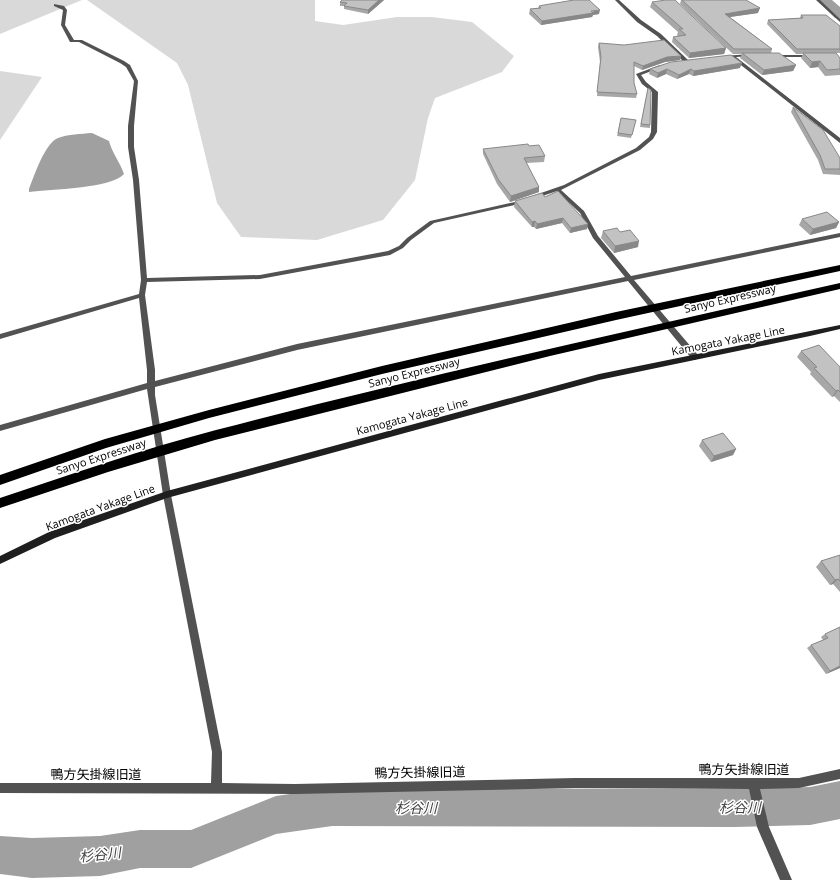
<svg xmlns="http://www.w3.org/2000/svg" width="840" height="880" viewBox="0 0 840 880" font-family="'Open Sans','Noto Sans JP',sans-serif">
  <style>
    .green { fill: #d9d9d9 }
    .water { fill: #a0a0a0 }
    .lines { fill: none; stroke-linecap: round; stroke-linejoin: round }
    .river { fill: #a0a0a0; fill-rule: evenodd }
    .street { fill: #525252; fill-rule: evenodd }
    .secondary { fill: #1f1f1f; fill-rule: evenodd }
    .highway { fill: #000; fill-rule: evenodd }
    .wall { fill: #a7a7a7 }
    .shaded-wall { fill: #888 }
    .building { fill: #c2c2c2; stroke: #888 }
    .labels { text-anchor: middle; dominant-baseline: central; stroke-width: 3; stroke-linejoin: round; paint-order: stroke }
    .street-label { font-size: 11px; fill: #000; stroke: #fff }
    .near-street-label { font-size: 13px; fill: #000; stroke: #fff }
    .near-water-label { font-size: 14px; font-style: italic; fill: #414141; stroke: #fff }
  </style>
  <rect width="100%" height="100%" fill="#fff"/>
  <!-- green -->
  <g class="green">
    <polygon points="0,0 82,0 0,34"/>
    <polygon points="87,0 315,0 315,21 343,25 397,17 432,17 472,22 514,56 502,72 435,98 428,118 415,180 383,220 317,240 241,237 217,203 188,85 177,63"/>
    <polygon points="0,71 42,77 0,140"/>
  </g>
  <!-- water -->
  <path class="water" d="M92,133L109,141C112,153 120,162 124,174C110,189 51,189 29,192V189C34,176 45,143 58,138C68,134 81,134 92,133Z"/>
  <g class="lines">
    <!-- river -->
    <g class="river">
      <polygon points="817,0 832,0 840,7 840,19 835,18"/>
      <polygon points="840,781 840,819 810,825 735,827 332,826 276,834 191,868 140,868 100,876 32,878 0,874 0,836 32,838 100,836 140,830 191,830 276,796 332,788 735,789 810,787"/>
    </g>
    <!-- street -->
    <g class="street">
      <polygon points="615,0 619,0 641,20 661,34 688,60 688,62 684,62 657,36 637,22"/>
      <polygon points="816,0 820,0 840,19 840,22"/>
      <path d="M54,4L64,6L67,10L65,25L74,40H82L124,61L130,65L138,81L134,126V147L139,180L147,278L260,275L388,251L399,246L407,238L430,221L515,202L564,185L636,148L649,137L651,132L652,92L642,84L636,74L660,65H662V67L641,75L646,82L658,92L657,132L653,139L640,150L561,190L584,211L598,236L631,276L840,233V237L634,280L698,355L699,357L695,360L692,359L628,281L297,350L155,387V395L171,495L222,752V783L295,784L575,778H799L840,769V779L799,788L760,789L769,827L792,880H780L757,827L749,789L575,788L295,794L0,793V783H211L212,752L163,495L147,389L0,431V425L147,383V370L139,298L0,339V334L139,294L141,280L133,180L128,147V126L134,81L126,67L120,63L79,42H70L61,25L63,10L54,6ZM557,191L580,213L593,238L625,277L297,344L155,381V370L145,295L147,282L260,279L390,255L403,248L411,240L434,223L519,204Z"/>
      <polygon points="751,54 753,55 753,56 736,57 840,138 840,143 732,58 723,58 721,57 723,56"/>
      <polygon points="771,55 811,55 813,56 811,57 773,57 771,56"/>
    </g>
    <!-- secondary -->
    <polygon class="secondary" points="840,325 840,329 810,336 599,380 167,498 55,538 0,564 0,556 49,532 167,491 599,374"/>
    <!-- highway -->
    <g class="highway">
      <polygon points="840,265 840,271 616,320 382,374 209,418 106,448 0,485 0,475 105,439 209,410 382,366 616,312"/>
      <path d="M840,283V289L550,356L215,440L108,472L0,508V498C72,474 143,449 216,430C423,376 632,330 840,283Z"/>
    </g>
  </g>
  <!-- wall -->
  <g class="wall">
    <polygon points="342,0 384,0 368,14 344,9 344,6 340,6 340,2"/>
    <polygon points="681,0 746,0 758,13 730,17 772,49 771,53 796,65 793,71 762,75 740,58 742,54 733,54 680,4"/>
    <polygon points="652,2 726,48 724,54 689,58 672,42 673,37 678,36 677,35 678,32 650,7"/>
    <polygon points="539,6 599,14 593,15 592,17 541,25 529,14 530,9 538,8"/>
    <polygon points="801,15 840,26 840,53 836,53 840,58 840,75 825,76 818,67 810,68 801,58 803,54 796,54 767,24 768,20 800,18"/>
    <polygon points="599,43 681,56 680,60 665,62 642,70 634,66 634,83 637,94 636,98 597,96 600,62 598,47"/>
    <polygon points="740,68 693,76 689,74 677,79 666,74 657,78 649,74 650,69"/>
    <polygon points="648,88 650,125 650,128 640,127"/>
    <polygon points="793,107 840,158 840,175 823,174 818,160 791,112"/>
    <polygon points="621,118 636,120 631,138 617,136"/>
    <polygon points="529,146 545,156 544,162 526,163 539,187 539,192 510,202 497,184 483,154 483,149"/>
    <polygon points="545,197 587,229 570,233 562,223 536,229 534,227 532,227 514,207 515,201"/>
    <polygon points="802,219 839,222 836,228 810,235 799,225"/>
    <polygon points="603,231 638,247 614,253 601,238"/>
    <polygon points="801,351 840,367 840,402 834,396 832,397 810,374 811,372 797,357"/>
    <polygon points="702,440 736,449 733,455 711,462 699,446"/>
    <polygon points="840,555 840,592 833,584 830,585 816,567 821,561"/>
    <polygon points="840,627 840,668 826,674 807,648 811,645 823,640 821,637 825,634"/>
  </g>
  <!-- shaded-wall -->
  <g class="shaded-wall">
    <polygon points="379,0 384,0 368,14 368,10"/>
    <polygon points="760,8 758,13 723,18 725,14"/>
    <polygon points="600,10 599,14 593,15 592,17 541,25 542,21"/>
    <polygon points="726,48 724,54 689,58 690,53"/>
    <polygon points="681,56 680,60 665,62 642,70 643,66 667,57"/>
    <polygon points="820,61 818,67 810,68 812,62"/>
    <polygon points="742,63 740,68 693,76 694,71"/>
    <polygon points="796,65 793,71 762,75 764,70"/>
    <polygon points="667,69 666,74 657,78 658,73"/>
    <polygon points="691,69 689,74 677,79 679,75"/>
    <polygon points="539,187 539,192 510,202 511,196"/>
    <polygon points="563,218 562,223 536,229 537,224"/>
    <polygon points="535,221 534,227 532,227 532,222"/>
    <polygon points="839,222 836,228 810,235 813,229"/>
    <polygon points="588,224 587,229 570,233 571,228"/>
    <polygon points="639,241 638,247 614,253 615,246"/>
    <polygon points="838,390 834,396 832,397 836,391"/>
    <polygon points="736,449 733,455 711,462 714,456"/>
    <polygon points="838,579 833,584 830,585 835,580"/>
    <polygon points="840,666 840,668 826,674 830,671"/>
  </g>
  <!-- building -->
  <g class="building">
    <polygon points="342,0 379,0 368,10 344,6 347,3 340,2"/>
    <polygon points="574,0 589,0 600,10 591,11 593,13 542,21 530,9 541,8 539,6 544,5"/>
    <polygon points="666,0 675,0 726,48 690,53 673,37 686,35 679,29 683,29 652,2"/>
    <polygon points="682,0 746,0 760,8 725,14 772,49 734,49"/>
    <polygon points="801,15 826,15 840,26 840,49 797,49 768,20 803,18"/>
    <polygon points="664,40 681,56 667,57 643,66 634,62 634,83 637,94 597,92 601,57 599,43 624,45"/>
    <polygon points="742,53 779,53 796,65 764,70"/>
    <polygon points="803,53 836,53 840,58 840,69 827,70 820,61 812,62"/>
    <polygon points="731,55 742,63 694,71 691,69 679,75 667,69 658,73 650,69 671,62"/>
    <polygon points="648,88 651,90 650,125 641,124"/>
    <polygon points="793,107 823,130 840,158 840,169 825,169 820,155"/>
    <polygon points="621,118 636,120 632,135 618,133"/>
    <polygon points="528,144 529,146 539,145 545,156 524,158 539,187 511,196 498,179 483,149"/>
    <polygon points="558,191 588,224 571,228 563,218 537,224 535,221 532,222 515,201 542,193 545,197"/>
    <polygon points="827,212 839,222 813,229 802,219"/>
    <polygon points="617,228 620,232 630,230 639,241 615,246 603,231"/>
    <polygon points="819,345 840,367 840,392 838,390 836,391 814,368 817,367 801,351"/>
    <polygon points="723,433 736,449 714,456 702,440"/>
    <polygon points="840,555 840,581 838,579 835,580 821,561"/>
    <polygon points="840,627 840,666 830,671 811,645 828,638 825,634"/>
  </g>
  <g class="labels">
    <!-- street labels -->
    <g class="street-label">
      <text transform="translate(730 298) rotate(-13)">Sanyo Expressway</text>
      <text transform="translate(728 340) rotate(-11)">Kamogata Yakage Line</text>
      <text transform="translate(414 372) rotate(-14)">Sanyo Expressway</text>
      <text transform="translate(412 416) rotate(-15)">Kamogata Yakage Line</text>
      <text transform="translate(101 456) rotate(-18)">Sanyo Expressway</text>
      <text transform="translate(100 507) rotate(-20)">Kamogata Yakage Line</text>
    </g>
    <!-- near-street labels -->
    <g class="near-street-label">
      <text x="744" y="769">鴨方矢掛線旧道</text>
      <text transform="translate(420 772) rotate(-1)">鴨方矢掛線旧道</text>
      <text x="96" y="774">鴨方矢掛線旧道</text>
    </g>
    <!-- near-water labels -->
    <g class="near-water-label">
      <text x="416" y="807">杉谷川</text>
      <text transform="translate(740 807) rotate(-1)">杉谷川</text>
      <text transform="translate(100 854) rotate(-6)">杉谷川</text>
    </g>
  </g>
</svg>
